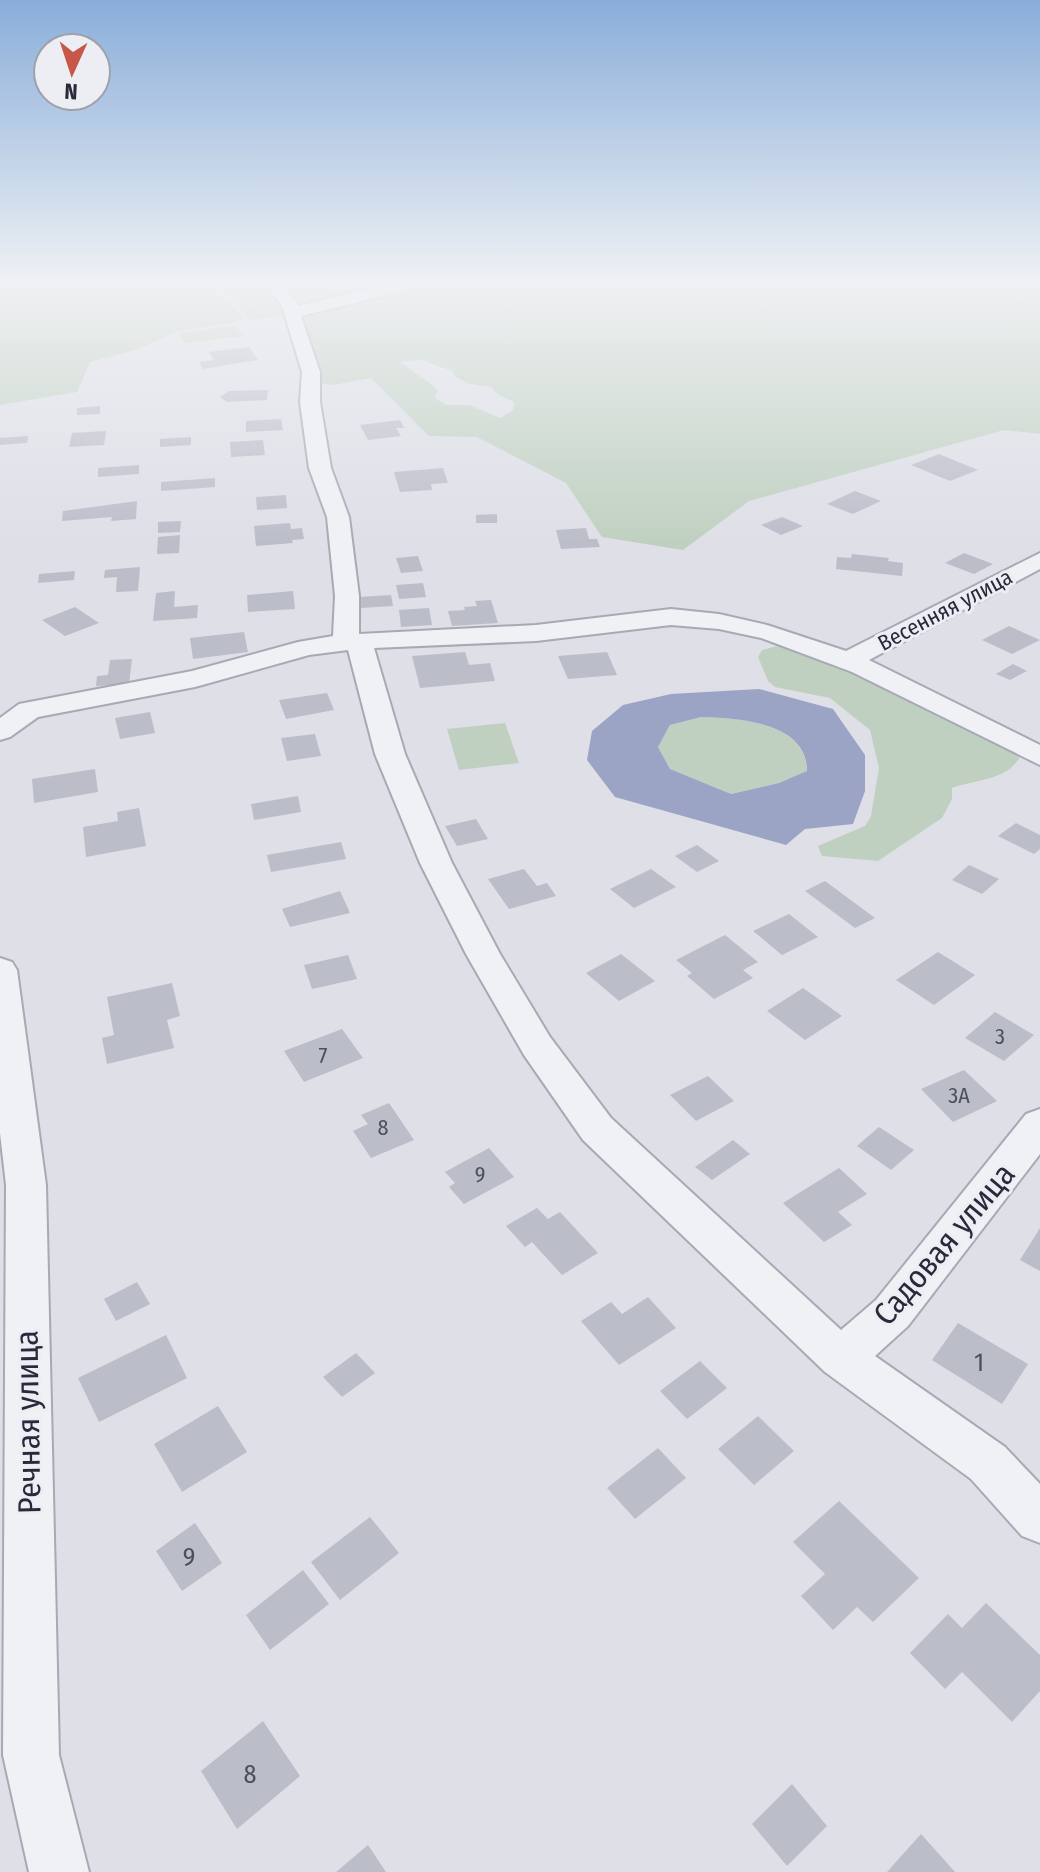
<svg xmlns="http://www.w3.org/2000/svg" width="1040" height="1872" viewBox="0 0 1040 1872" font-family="'Fira Sans Condensed',sans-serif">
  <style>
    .green { fill: #bfd0c0; fill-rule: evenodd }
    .water { fill: #9ba4c5; fill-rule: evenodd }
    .building { fill: #bbbdc9 }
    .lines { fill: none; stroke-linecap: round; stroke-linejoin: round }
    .minor-casing { stroke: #a7a9b4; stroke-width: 4 }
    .minor { fill: #f0f1f5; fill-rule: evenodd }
    .labels { text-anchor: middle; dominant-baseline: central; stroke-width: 6; stroke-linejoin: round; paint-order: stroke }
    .far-street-label { font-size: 22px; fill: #282a3c; stroke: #edeef4 }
    .number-label { font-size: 22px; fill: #4d4f5f }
    .near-number-label { font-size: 26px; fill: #4d4f5f }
    .near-street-label { font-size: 32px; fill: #282a3c; stroke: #edeef4 }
  </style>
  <rect width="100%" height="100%" fill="#dedfe7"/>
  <!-- green -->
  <g class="green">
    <polygon points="0,281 181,281 225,297 244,317 240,321 175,332 139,349 90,362 77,392 0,405"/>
    <path d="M187,281H1040V434L1004,430L749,501L683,550L602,537L566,483L477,437L429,436L371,378L333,385L317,383L321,368L302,319L323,310L250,320L229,296ZM421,360L452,371L457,378L470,384L491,387L499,395L514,402L513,410L500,418L469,405H446L435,398L437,390C427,378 412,373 401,362Z"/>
    <polygon points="236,326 243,336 185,343 179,333"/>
    <path d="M777,646L847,665L1021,755C1008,781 976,779 952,788V799L942,818L878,861L822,856L818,846L865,826L871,816L879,768L870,730L830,698L775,687L768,681L758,657L762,650Z"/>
    <path d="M701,717C739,718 806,722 807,772L779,783L731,794L670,769L658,747L670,725Z"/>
    <polygon points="505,723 519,763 459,770 447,729"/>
  </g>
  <!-- water -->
  <path class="water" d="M759,689L833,709L865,755V791L853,824L805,829L786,845L615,797L587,760L592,731L623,705L671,694ZM701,717C738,718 807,722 807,771L779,783L731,794L670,769L658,747L670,725Z"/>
  <!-- building -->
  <g class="building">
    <polygon points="249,347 258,360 203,369 199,362 214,360 209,352"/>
    <polygon points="268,390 267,400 227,402 220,397 229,391"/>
    <polygon points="100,406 100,414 77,415 77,408"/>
    <polygon points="281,419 283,430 246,432 246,421"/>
    <polygon points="400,420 404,428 396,428 401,436 368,440 360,425"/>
    <polygon points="106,431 104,445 69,447 72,433"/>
    <polygon points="28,436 27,443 0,445 0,438"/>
    <polygon points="191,437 191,445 160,447 160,439"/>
    <polygon points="263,440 265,455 231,457 230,442"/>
    <polygon points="939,454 978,470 950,481 911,465"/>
    <polygon points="139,465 139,474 98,477 98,468"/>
    <polygon points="443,468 448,483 431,484 432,490 400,492 394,472"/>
    <polygon points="215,478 215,487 161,491 161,482"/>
    <polygon points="855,491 881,501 853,514 827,504"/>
    <polygon points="286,495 287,508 257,510 256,497"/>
    <polygon points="137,501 136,519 111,521 112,517 62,521 63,511"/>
    <polygon points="497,514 497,523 476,523 476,515"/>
    <polygon points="782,517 803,526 781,535 761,525"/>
    <polygon points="181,521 180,532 158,533 158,522"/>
    <polygon points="290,523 291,529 302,528 304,539 292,540 293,543 256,546 254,526"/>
    <polygon points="586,528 589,539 597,539 600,547 561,549 556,530"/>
    <polygon points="180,535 179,553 157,554 158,537"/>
    <polygon points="964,553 993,564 974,574 945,563"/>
    <polygon points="852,554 889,558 888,561 903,563 902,576 836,569 837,557 851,558"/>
    <polygon points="418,556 423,571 401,573 396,558"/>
    <polygon points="140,567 138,591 116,592 117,577 104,578 105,570"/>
    <polygon points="75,571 74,580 38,583 39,574"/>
    <polygon points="423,583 426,597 399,599 396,585"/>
    <polygon points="175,591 174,607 198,605 197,618 153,621 156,593"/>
    <polygon points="293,591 295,609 248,612 247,595"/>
    <polygon points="391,595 393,606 361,608 360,597"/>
    <polygon points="491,600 498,623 452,626 448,611 465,610 464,607 477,606 475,601"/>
    <polygon points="75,607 99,623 65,636 42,620"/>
    <polygon points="429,608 432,625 401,627 399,610"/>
    <polygon points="1009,626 1040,640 1012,654 982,640"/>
    <polygon points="244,632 248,652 193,659 190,638"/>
    <polygon points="465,652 469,665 490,663 495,681 420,688 412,656"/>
    <polygon points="607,652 617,675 568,679 558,656"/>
    <polygon points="132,659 129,684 96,686 97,676 108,675 110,660"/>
    <polygon points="1013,664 1027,671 1010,680 996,674"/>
    <polygon points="327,693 334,710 286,719 279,700"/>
    <polygon points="150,712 155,733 120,739 115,718"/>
    <polygon points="315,734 321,756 287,761 281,738"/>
    <polygon points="95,769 98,792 34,803 32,779"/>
    <polygon points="298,796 301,812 254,820 251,804"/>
    <polygon points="139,808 146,846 86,857 83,827 118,821 117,812"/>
    <polygon points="476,819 488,839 457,846 445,826"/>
    <polygon points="1016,823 1040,835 1040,849 1034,854 998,836"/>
    <polygon points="341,842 346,859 271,872 267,855"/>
    <polygon points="697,845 719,861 697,872 675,856"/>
    <polygon points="969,865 999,879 982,894 952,880"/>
    <polygon points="524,869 537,886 547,883 556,896 509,909 488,879"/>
    <polygon points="651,869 676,887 634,908 610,889"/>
    <polygon points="825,881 875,918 855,928 805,891"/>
    <polygon points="340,891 350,913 290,927 282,909"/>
    <polygon points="789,914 818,937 782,955 753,931"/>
    <polygon points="725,935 758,962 743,970 753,978 714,999 687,976 692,973 676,960"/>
    <polygon points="938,952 975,975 934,1005 896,980"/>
    <polygon points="621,954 655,981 619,1001 586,973"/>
    <polygon points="348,955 357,979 312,989 304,965"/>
    <polygon points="172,983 180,1016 167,1020 174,1048 107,1064 102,1038 114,1035 107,997"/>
    <polygon points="803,988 842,1016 805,1040 767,1011"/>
    <polygon points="995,1012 1034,1035 1004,1061 965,1038"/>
    <polygon points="342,1029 363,1058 304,1082 284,1051"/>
    <polygon points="964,1070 997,1101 953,1122 921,1089"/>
    <polygon points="708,1076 734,1101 696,1121 670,1095"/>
    <polygon points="389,1103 414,1140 371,1158 353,1131 368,1124 361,1115"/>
    <polygon points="879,1127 914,1150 891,1170 857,1146"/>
    <polygon points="733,1140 750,1154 712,1180 695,1167"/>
    <polygon points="489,1148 514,1177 464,1204 449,1187 455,1183 445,1172"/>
    <polygon points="839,1168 867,1194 838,1212 852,1225 824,1242 783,1203"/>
    <polygon points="537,1208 548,1219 560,1212 598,1253 562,1275 532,1242 525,1247 506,1226"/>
    <polygon points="1040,1228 1040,1271 1020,1260"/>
    <polygon points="137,1282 150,1304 116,1321 104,1299"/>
    <polygon points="648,1297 676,1328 619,1365 581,1321 611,1302 622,1314"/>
    <polygon points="958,1323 1028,1364 1002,1404 932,1360"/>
    <polygon points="166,1335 187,1378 99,1422 78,1378"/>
    <polygon points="356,1353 375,1373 342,1397 323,1377"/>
    <polygon points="700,1361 727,1388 687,1419 660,1391"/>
    <polygon points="218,1406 247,1452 182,1492 154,1444"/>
    <polygon points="758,1416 794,1451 754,1485 718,1449"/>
    <polygon points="658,1448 686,1478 635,1519 607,1488"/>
    <polygon points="839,1501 919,1578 873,1622 857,1607 833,1630 801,1596 825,1574 793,1542"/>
    <polygon points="370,1517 399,1553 340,1600 311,1562"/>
    <polygon points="195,1523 222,1563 182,1591 156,1551"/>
    <polygon points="303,1570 329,1604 270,1650 246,1615"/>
    <polygon points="986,1603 1040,1655 1040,1691 1012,1722 962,1672 945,1689 910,1653 948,1614 962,1628"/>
    <polygon points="263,1721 300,1776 237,1829 201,1771"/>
    <polygon points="792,1784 827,1826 787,1866 752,1824"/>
    <polygon points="921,1834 955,1872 887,1872"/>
    <polygon points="368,1845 386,1872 336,1872"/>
  </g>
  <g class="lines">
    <!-- minor casing -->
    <g class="minor-casing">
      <g id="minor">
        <polygon points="263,281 279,281 299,306 399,281 417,283 409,290 301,316 320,372 320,402 331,468 349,517 359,596 359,634 536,625 671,609 719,614 767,625 846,651 1040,553 1040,569 869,660 1040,745 1040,765 852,672 761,638 719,629 671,625 536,641 374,648 405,754 452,863 500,954 550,1037 611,1118 841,1330 876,1300 1026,1114 1040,1109 1040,1154 908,1326 875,1356 1005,1447 1040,1484 1040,1543 1022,1536 971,1479 825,1372 583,1140 524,1055 466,954 420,863 375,754 348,650 309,655 195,687 38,717 10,737 0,740 0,718 19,704 192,671 298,642 333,636 335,596 327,517 309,468 300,402 302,372 282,306"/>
        <polygon points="0,958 12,962 17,970 46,1185 59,1755 89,1872 29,1872 3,1755 6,1185 0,1133"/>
      </g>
    </g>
    <!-- minor -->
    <use href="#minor" class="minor"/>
  </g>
  <!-- sky -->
  <linearGradient id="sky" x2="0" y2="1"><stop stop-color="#89aeda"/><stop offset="0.52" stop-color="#f0f1f4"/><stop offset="1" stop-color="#f0f1f4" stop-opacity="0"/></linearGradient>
  <rect width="1040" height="543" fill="url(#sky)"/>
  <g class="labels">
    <!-- far-street labels -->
    <g class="far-street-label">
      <text transform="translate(945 610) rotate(-28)">Весенняя улица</text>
    </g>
    <!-- number labels -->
    <g class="number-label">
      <text x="1000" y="1036">3</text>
      <text x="323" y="1055">7</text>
      <text x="959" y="1095">3А</text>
      <text x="383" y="1127">8</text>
      <text x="480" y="1174">9</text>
    </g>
    <!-- near-number labels -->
    <g class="near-number-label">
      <text x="979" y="1362">1</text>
      <text x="189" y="1557">9</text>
      <text x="250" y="1774">8</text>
    </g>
    <!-- near-street labels -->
    <g class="near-street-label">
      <text transform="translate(944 1244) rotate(-50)">Садовая улица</text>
      <text transform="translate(28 1422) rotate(-91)">Речная улица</text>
    </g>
  </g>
  <!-- north arrow -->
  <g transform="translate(72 72) rotate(183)"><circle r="38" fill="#edeef4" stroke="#9ea0aa" stroke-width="2"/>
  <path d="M0-6L14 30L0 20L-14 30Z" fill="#c65749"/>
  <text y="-12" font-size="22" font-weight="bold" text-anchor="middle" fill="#282a3c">N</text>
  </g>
</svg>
